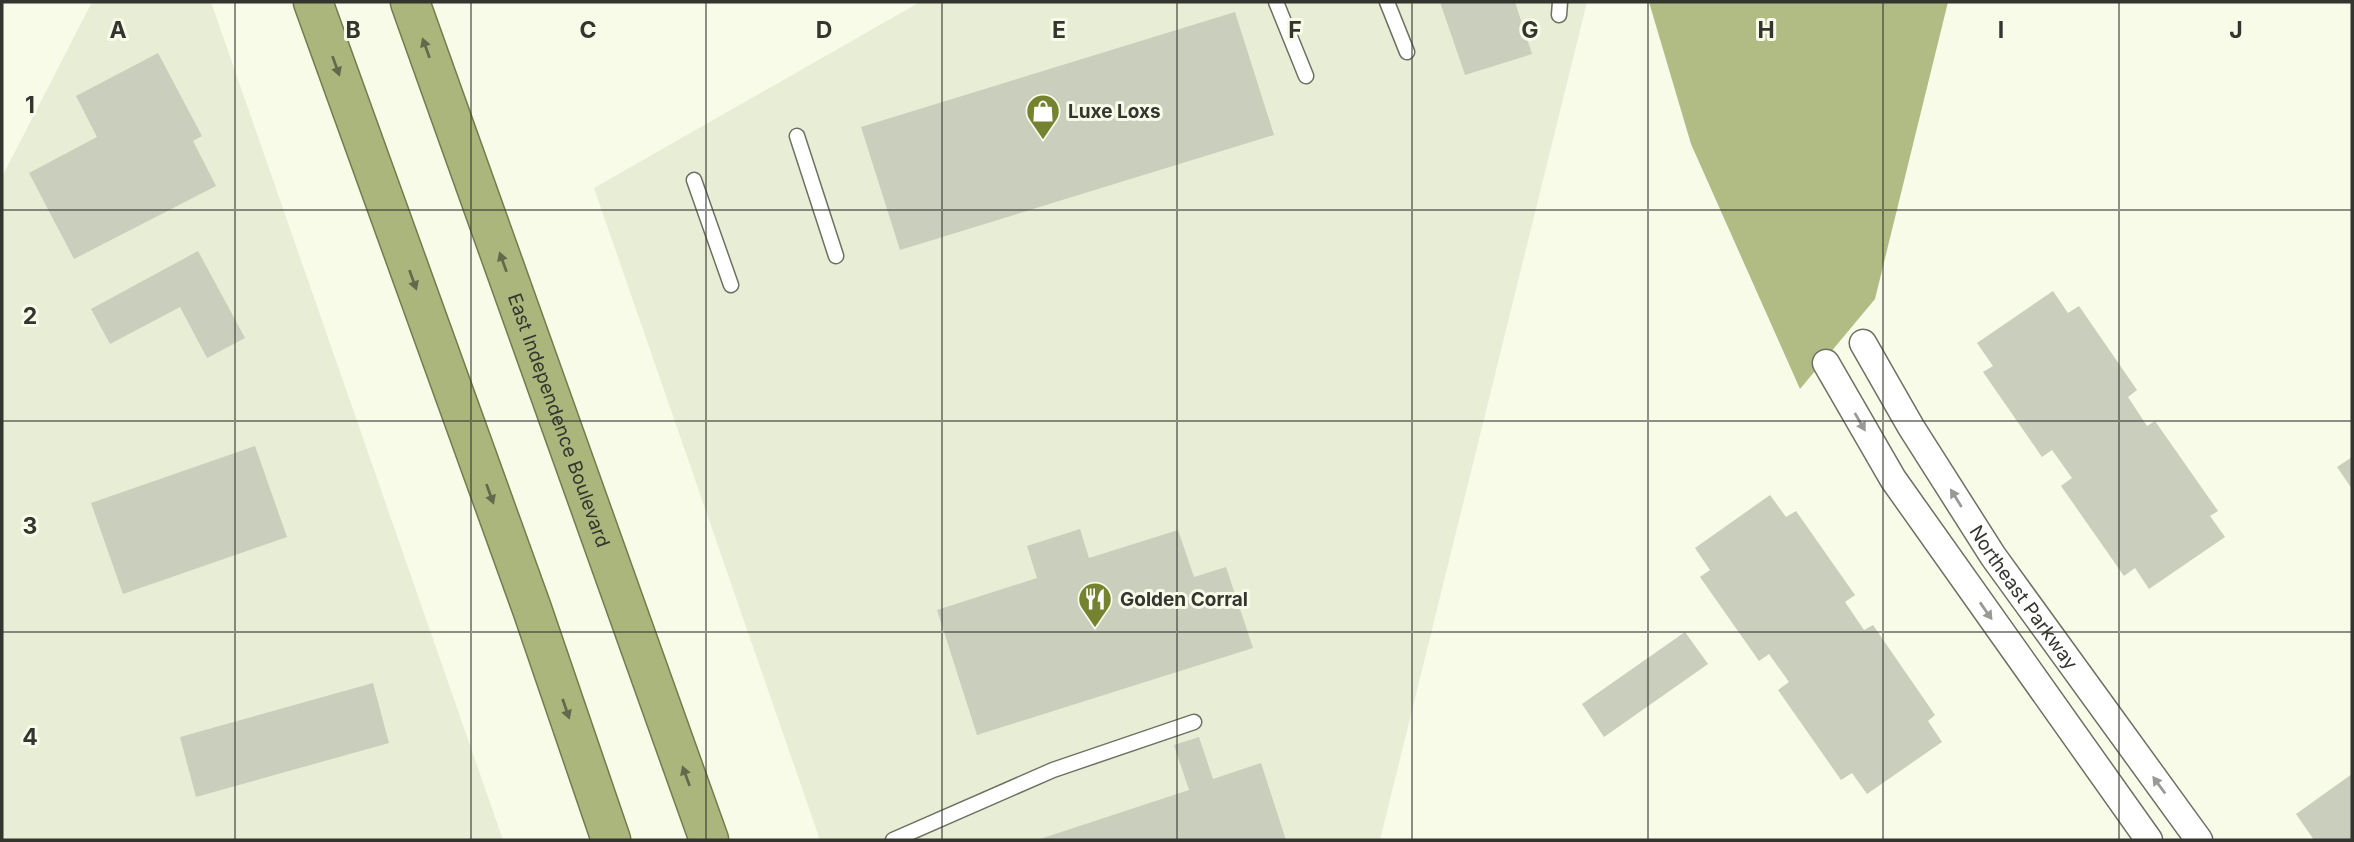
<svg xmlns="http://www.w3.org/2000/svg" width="2354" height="842" viewBox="0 0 2354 842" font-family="Inter,sans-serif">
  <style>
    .built { fill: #e8edd5 }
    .forest { fill: #b1bc85 }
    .building { fill: #cacebc }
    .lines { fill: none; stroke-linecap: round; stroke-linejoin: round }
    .service-casing { stroke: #6d7161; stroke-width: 17 }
    .minor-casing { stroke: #6d7161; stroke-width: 29 }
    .trunk-casing { stroke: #737c4c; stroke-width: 41 }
    .service { stroke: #fff; stroke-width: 14 }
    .minor { stroke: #fff; stroke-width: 26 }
    .trunk { stroke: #abb67c; stroke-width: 38 }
    .oneway { fill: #63694d }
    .oneway2 { fill: #999a96 }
    .grid { fill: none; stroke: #33352e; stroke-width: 2; stroke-opacity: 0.55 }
    .labels { text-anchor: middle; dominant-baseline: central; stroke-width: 6; stroke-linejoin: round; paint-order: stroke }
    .poi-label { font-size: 19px; font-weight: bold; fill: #33352e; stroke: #f7fbe8; text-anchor: start }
    .street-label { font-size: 19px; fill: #33352e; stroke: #f7fbe8 }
    .grid-label { font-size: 23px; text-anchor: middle; font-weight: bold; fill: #33352e; stroke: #f7fbe8; stroke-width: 6; stroke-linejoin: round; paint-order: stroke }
  </style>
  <rect width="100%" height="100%" fill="#f7fbe8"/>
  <!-- built -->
  <g class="built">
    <polygon points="92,2 211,2 503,840 2,840 2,177"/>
    <polygon points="920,2 1587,2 1380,840 820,840 594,188"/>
  </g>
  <!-- forest -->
  <polygon class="forest" points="1649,2 1948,2 1875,299 1800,389 1691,144"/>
  <!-- building -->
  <g class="building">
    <polygon points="1440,2 1515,2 1532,54 1465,75"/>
    <polygon points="1235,12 1274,135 900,250 861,127"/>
    <polygon points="158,53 202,136 193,141 216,186 74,259 29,173 97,137 76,96"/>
    <polygon points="198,251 245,338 207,358 180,307 110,344 91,309"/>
    <polygon points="2053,291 2068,313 2079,306 2137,390 2128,397 2147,426 2155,421 2218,511 2210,516 2225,537 2149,589 2135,568 2124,576 2061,486 2072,478 2052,450 2042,457 1983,372 1993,366 1977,343"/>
    <polygon points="255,446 287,537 123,594 91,503"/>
    <polygon points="2352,457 2352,489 2337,467"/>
    <polygon points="1770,495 1786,517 1796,511 1855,595 1845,602 1864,630 1873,625 1935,715 1928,721 1942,742 1867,794 1852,773 1841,780 1778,690 1789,682 1769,654 1759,661 1700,577 1710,570 1695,548"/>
    <polygon points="1080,529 1089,558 1178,530 1194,577 1226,567 1253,648 977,735 937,610 1037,578 1027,546"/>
    <polygon points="1685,632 1708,664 1604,737 1582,704"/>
    <polygon points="373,683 389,743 196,797 180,737"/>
    <polygon points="1199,737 1213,779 1261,763 1286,840 1037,840 1189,790 1174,745"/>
    <polygon points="2352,774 2352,840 2314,840 2296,814"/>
  </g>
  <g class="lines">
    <!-- service casing -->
    <g class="service-casing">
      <g id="service">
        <polyline points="1276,2 1306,76"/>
        <polyline points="1387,2 1407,52"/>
        <polyline points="1559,15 1560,2"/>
        <polyline points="797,136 836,256"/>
        <polyline points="694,180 731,285"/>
        <polyline points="893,840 1053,770 1194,722"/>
      </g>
    </g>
    <!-- minor casing -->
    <g class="minor-casing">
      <g id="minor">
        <path id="s1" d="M1863,343L1911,427L1993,556L2199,840"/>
        <polyline points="1826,363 1893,479 2149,840"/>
      </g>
    </g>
    <!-- trunk casing -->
    <g class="trunk-casing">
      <g id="trunk">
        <polyline points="313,2 532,609 611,840"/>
        <path id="s2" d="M410,2L709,840"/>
      </g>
    </g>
    <!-- service -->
    <use href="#service" class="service"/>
    <!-- minor -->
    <use href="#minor" class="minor"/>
    <!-- trunk -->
    <use href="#trunk" class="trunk"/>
  </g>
  <!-- one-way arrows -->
  <defs><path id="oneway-solid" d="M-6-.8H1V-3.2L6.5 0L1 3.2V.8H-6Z" transform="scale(1.75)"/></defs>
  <g class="oneway">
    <use href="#oneway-solid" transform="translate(426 48) rotate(-110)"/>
    <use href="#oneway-solid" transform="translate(336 66) rotate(70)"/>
    <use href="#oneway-solid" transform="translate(503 262) rotate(-110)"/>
    <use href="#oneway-solid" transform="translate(413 280) rotate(70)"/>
    <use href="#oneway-solid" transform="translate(490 494) rotate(70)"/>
    <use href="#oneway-solid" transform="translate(566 709) rotate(71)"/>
    <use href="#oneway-solid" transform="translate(686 776) rotate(-110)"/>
  </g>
  <g class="oneway2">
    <use href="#oneway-solid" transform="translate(1860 422) rotate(60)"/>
    <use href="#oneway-solid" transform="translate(1956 498) rotate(-122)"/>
    <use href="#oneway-solid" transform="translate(1986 611) rotate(55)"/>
    <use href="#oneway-solid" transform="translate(2159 785) rotate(-126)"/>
  </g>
  <!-- grid -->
  <path class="grid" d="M235,2V840M471,2V840M706,2V840M942,2V840M1177,2V840M1412,2V840M1648,2V840M1883,2V840M2119,2V840M2,210H2352M2,421H2352M2,632H2352"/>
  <!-- icons -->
  <defs>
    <g id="shop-pin" transform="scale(1.75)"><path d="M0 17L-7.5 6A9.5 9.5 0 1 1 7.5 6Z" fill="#75822f" stroke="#f7fbe8"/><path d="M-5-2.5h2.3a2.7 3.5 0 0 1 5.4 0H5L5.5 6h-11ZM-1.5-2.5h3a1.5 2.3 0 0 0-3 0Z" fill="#fff"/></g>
    <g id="restaurant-pin" transform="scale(1.75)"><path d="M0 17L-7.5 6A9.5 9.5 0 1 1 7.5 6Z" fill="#75822f" stroke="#f7fbe8"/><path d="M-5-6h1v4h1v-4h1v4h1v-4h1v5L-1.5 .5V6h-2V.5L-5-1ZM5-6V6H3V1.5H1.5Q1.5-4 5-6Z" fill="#fff"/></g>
  </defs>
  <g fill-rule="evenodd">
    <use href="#shop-pin" x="1043" y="111"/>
    <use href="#restaurant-pin" x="1095" y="599"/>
  </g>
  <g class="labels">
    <!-- poi labels -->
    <g class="poi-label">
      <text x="1068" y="111">Luxe Loxs</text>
      <text x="1120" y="599">Golden Corral</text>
    </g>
    <!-- street labels -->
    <g class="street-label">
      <text stroke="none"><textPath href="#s2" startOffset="444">East Independence Boulevard</textPath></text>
      <text stroke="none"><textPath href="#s1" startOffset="301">Northeast Parkway</textPath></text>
    </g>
  </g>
  <g class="grid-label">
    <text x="118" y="38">A</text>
    <text x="353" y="38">B</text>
    <text x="588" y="38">C</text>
    <text x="824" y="38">D</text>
    <text x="1059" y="38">E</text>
    <text x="1295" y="38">F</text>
    <text x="1530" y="38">G</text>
    <text x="1766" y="38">H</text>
    <text x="2001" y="38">I</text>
    <text x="2236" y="38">J</text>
    <text x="30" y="113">1</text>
    <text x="30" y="324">2</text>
    <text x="30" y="534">3</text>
    <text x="30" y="745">4</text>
  </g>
  <!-- border -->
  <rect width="2354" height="842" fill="none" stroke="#33352e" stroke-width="7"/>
</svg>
